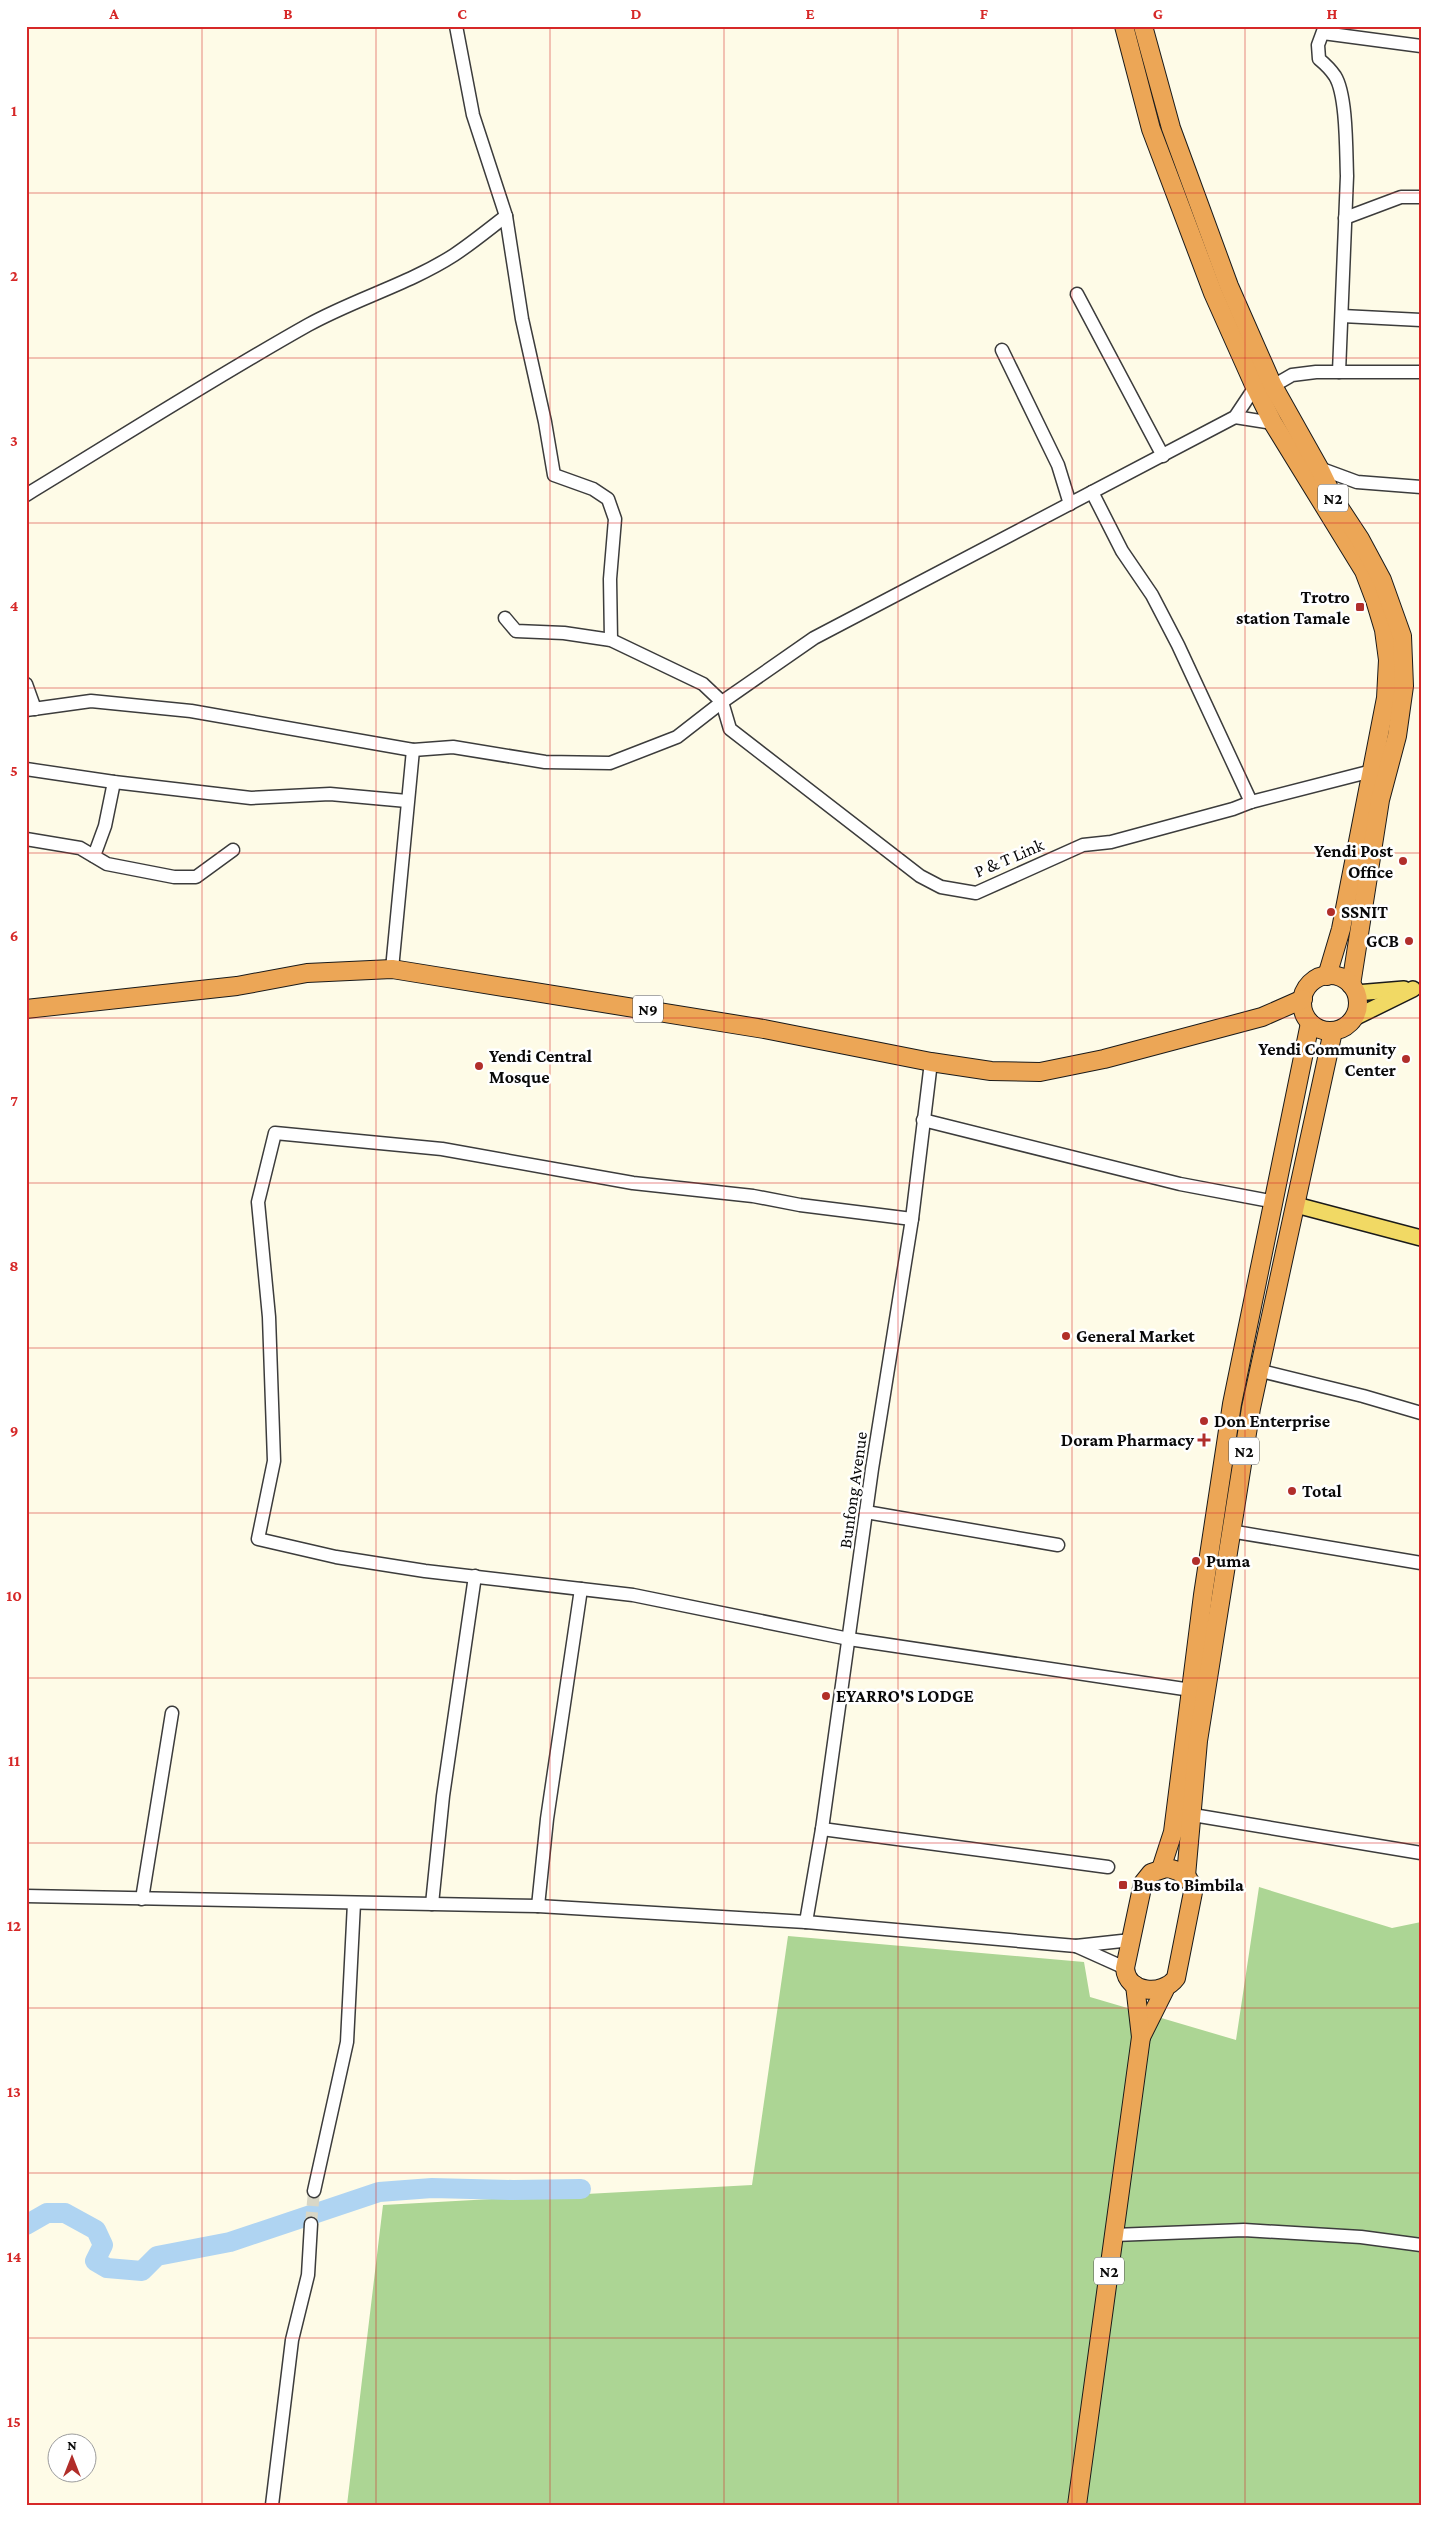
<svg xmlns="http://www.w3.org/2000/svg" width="1447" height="2531" viewBox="0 0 1447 2531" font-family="'Crimson Pro',serif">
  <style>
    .forest { fill: #acd594 }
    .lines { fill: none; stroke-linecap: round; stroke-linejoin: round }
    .river { stroke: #afd4f2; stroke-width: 20 }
    .minor-tunnel { stroke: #d9d7c6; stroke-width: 12; stroke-dasharray: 12 6; stroke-linecap: butt }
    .minor-casing { stroke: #3c3c3c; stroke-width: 15 }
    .major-casing { stroke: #1a1a1a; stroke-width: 18 }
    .highway-casing { stroke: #1a1a1a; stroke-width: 20 }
    .minor { stroke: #fff; stroke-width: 12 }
    .major { stroke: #f1d964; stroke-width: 15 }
    .highway { stroke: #eca656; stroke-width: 18 }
    .grid { fill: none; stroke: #d62828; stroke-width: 1; stroke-opacity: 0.55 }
    .poi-dot { fill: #b12e2a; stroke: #fff; stroke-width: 2 }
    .labels { text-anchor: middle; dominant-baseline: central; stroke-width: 5; stroke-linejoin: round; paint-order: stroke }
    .shield { fill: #fff; stroke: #535353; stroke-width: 1 }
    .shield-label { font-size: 16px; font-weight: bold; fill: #090909 }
    .poi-label { font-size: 18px; font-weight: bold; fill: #090909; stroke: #fff; text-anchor: start }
    .street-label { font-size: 18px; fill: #090909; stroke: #fff }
    .neatline { fill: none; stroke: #d62828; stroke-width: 2 }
    .grid-label { font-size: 16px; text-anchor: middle; font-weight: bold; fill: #d62828 }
  </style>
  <rect width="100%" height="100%" fill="#fefbe7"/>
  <!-- forest -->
  <polygon class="forest" points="1259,1887 1392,1928 1421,1922 1421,2505 347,2505 383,2205 752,2185 788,1936 1084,1962 1090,1997 1236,2040"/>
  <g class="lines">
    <!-- river -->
    <polyline class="river" points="26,2225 47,2213 65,2213 96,2230 103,2245 95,2261 107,2268 142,2271 157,2256 230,2242 379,2192 432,2188 513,2190 581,2189"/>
    <!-- minor-tunnel -->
    <polyline class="minor-tunnel" points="311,2224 314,2191"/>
    <!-- minor casing -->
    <g class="minor-casing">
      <g id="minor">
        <polyline points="456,26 473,115 506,216 522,319 545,422 554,475 593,489 608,499 615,519 610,579 611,640"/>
        <path d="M1325,26L1318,45L1319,59C1325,64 1331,70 1335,76C1347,95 1346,152 1347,176L1339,372"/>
        <polyline points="1323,33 1421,46"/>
        <polyline points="1345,218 1401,197 1421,197"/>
        <polyline points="1077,294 1163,456"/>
        <polyline points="1342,316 1421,320"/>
        <polyline points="1002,350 1058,465 1070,504"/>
        <polyline points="1273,386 1292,375 1316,372 1421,372"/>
        <polyline points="1235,417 1273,423"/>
        <polyline points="1319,468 1357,482 1421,487"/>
        <polyline points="1092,492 1122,551 1152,595 1178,645 1251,802"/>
        <path d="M26,495C120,438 212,379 308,325C355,299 409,284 454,255C472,243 489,229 506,216"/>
        <polyline points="505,618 516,631 564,633 611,640 703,684 722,702 730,729 920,876 941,887 976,893 1083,845 1111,842 1233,809 1251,802 1372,771"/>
        <polyline points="26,684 35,709"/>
        <polyline points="26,710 91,701 191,711 413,750 453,747 545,762 610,763 677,737 722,702 814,638 1235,417 1255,387"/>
        <polyline points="26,769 114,782 251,798 330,794 407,801"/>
        <polyline points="26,839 80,848 107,864 174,877 196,877 233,850"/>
        <polyline points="94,856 105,826 114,782"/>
        <polyline points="392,969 413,750"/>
        <polyline points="923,1120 1180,1184 1275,1202"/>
        <polyline points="912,1219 800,1205 753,1196 633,1183 442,1149 275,1133 258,1202 269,1317 274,1461 258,1539 336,1557 425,1571 633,1595 849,1639 1191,1690"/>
        <polyline points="1257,1370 1363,1396 1421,1413"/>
        <polyline points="866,1512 1058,1545"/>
        <polyline points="1230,1531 1421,1563"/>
        <polyline points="1193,1815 1421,1853"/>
        <polyline points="822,1829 1108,1867"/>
        <polyline points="26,1896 538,1906 806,1922 1076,1946 1131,1940"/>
        <polyline points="142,1899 172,1713"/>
        <polyline points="432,1904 443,1796 475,1576"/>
        <polyline points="538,1906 547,1819 581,1589"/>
        <polyline points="806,1922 822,1829 872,1469 912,1219 931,1062"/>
        <polyline points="1076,1946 1125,1968"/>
        <polyline points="314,2191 347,2042 354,1903"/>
        <polyline points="1114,2235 1244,2230 1361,2237 1421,2245"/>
        <polyline points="272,2505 292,2340 308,2275 311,2224"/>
      </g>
    </g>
    <!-- major casing -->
    <g class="major-casing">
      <g id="major">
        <polyline points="1356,993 1404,989"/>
        <polyline points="1354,1018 1413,989"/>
        <polyline points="1296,1205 1421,1238"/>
      </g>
    </g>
    <!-- highway casing -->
    <g class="highway-casing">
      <g id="highway">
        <polyline points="1124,26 1151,129 1213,293 1255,387 1273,423 1364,571 1375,600 1384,630 1388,660 1386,698 1341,929 1327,976"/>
        <polyline points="1143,26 1171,128 1229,286 1273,386 1319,468 1335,501 1360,539 1382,580 1402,636 1404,686 1397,736 1380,800 1351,985"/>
        <circle cx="1330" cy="1003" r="28"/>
        <polyline points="26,1009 237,986 307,973 392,969 764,1029 931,1062 991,1071 1040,1072 1104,1059 1262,1017 1303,999"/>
        <path d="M1166,1868C1181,1870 1191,1877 1193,1892L1176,1978C1163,1996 1127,1994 1125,1968L1143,1883L1151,1873Z"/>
        <polyline points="1161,1869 1173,1832 1203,1595 1232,1404 1310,1023"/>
        <polyline points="1186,1876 1198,1741 1251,1408 1333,1031"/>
        <polyline points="1141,2037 1165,1989"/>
        <polyline points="1077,2505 1141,2037 1135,1985"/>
      </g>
    </g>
    <!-- minor -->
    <use href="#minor" class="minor"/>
    <!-- major -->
    <use href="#major" class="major"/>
    <!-- highway -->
    <use href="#highway" class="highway"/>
  </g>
  <!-- grid -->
  <path class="grid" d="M202,26V2505M376,26V2505M550,26V2505M724,26V2505M898,26V2505M1072,26V2505M1245,26V2505M26,193H1421M26,358H1421M26,523H1421M26,688H1421M26,853H1421M26,1018H1421M26,1183H1421M26,1348H1421M26,1513H1421M26,1678H1421M26,1843H1421M26,2008H1421M26,2173H1421M26,2338H1421"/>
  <!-- markers -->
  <g class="poi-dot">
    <rect x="1355" y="602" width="10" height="10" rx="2.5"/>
    <circle cx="1403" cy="861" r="5"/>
    <circle cx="1331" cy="912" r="5"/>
    <circle cx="1409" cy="941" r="5"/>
    <circle cx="1406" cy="1059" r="5"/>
    <circle cx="479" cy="1066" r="5"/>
    <circle cx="1066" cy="1336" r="5"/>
    <circle cx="1204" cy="1421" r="5"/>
    <path d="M1201.5 1432.5h5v5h5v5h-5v5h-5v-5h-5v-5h5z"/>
    <circle cx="1292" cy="1491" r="5"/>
    <circle cx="1196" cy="1561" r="5"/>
    <circle cx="826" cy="1696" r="5"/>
    <rect x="1118" y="1880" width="10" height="10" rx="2.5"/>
  </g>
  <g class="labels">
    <!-- shield labels -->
    <g class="shield">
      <rect x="1318" y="484.5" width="30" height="27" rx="4"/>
      <rect x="633" y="995.5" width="30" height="27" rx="4"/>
      <rect x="1229" y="1437.5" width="30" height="27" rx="4"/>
      <rect x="1094" y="2257.5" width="30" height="27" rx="4"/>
    </g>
    <g class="shield-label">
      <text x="1333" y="498">N2</text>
      <text x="648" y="1009">N9</text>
      <text x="1244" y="1451">N2</text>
      <text x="1109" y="2271">N2</text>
    </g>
    <!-- poi labels -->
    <g class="poi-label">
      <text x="1350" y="597" text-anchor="end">Trotro<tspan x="1350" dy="21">station Tamale</tspan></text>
      <text x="1393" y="851" text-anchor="end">Yendi Post<tspan x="1393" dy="21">Office</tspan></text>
      <text x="1341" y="912">SSNIT</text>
      <text x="1399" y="941" text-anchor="end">GCB</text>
      <text x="1396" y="1049" text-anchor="end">Yendi Community<tspan x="1396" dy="21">Center</tspan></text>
      <text x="489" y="1056">Yendi Central<tspan x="489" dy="21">Mosque</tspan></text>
      <text x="1076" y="1336">General Market</text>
      <text x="1214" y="1421">Don Enterprise</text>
      <text x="1194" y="1440" text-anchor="end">Doram Pharmacy</text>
      <text x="1302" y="1491">Total</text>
      <text x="1206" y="1561">Puma</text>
      <text x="836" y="1696">EYARRO'S LODGE</text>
      <text x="1133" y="1885">Bus to Bimbila</text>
    </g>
    <!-- street labels -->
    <g class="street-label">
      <text transform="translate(1009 858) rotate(-23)">P &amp; T Link</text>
      <text transform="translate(853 1490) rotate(-82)">Bunfong Avenue</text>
    </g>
  </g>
  <!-- border -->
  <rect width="1447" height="2531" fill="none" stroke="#ffffff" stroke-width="55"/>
  <!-- north arrow -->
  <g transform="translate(72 2458)"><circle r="24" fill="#ffffff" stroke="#9d9d9d"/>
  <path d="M0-4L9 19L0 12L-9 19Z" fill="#b12e2a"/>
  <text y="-8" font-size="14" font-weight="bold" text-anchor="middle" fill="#090909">N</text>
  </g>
  <rect x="28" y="28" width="1392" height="2476" class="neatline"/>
  <g class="grid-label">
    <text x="114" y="19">A</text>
    <text x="288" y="19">B</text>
    <text x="462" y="19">C</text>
    <text x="636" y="19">D</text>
    <text x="810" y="19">E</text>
    <text x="984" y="19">F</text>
    <text x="1158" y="19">G</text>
    <text x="1332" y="19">H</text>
    <text x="14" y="116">1</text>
    <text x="14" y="281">2</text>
    <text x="14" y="446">3</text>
    <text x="14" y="611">4</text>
    <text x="14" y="776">5</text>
    <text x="14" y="941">6</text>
    <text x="14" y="1106">7</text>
    <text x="14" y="1271">8</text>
    <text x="14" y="1436">9</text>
    <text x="14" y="1601">10</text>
    <text x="14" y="1766">11</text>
    <text x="14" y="1931">12</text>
    <text x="14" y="2097">13</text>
    <text x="14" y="2262">14</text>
    <text x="14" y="2427">15</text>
  </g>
</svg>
